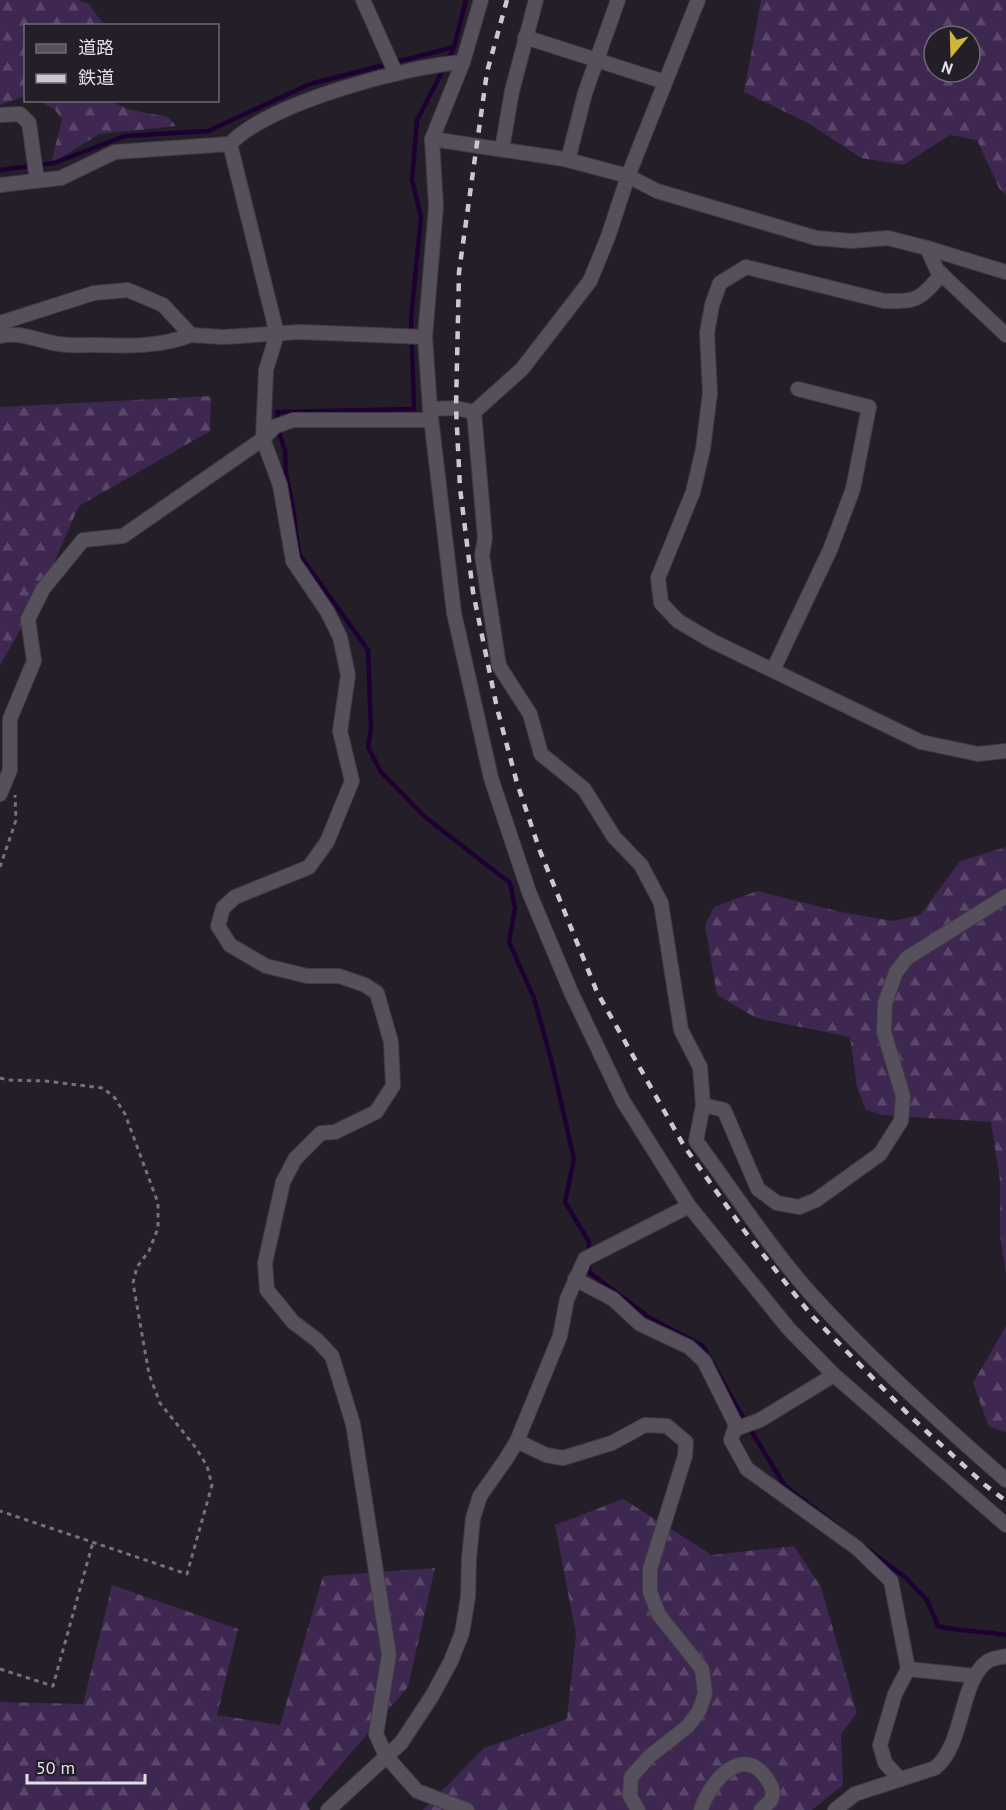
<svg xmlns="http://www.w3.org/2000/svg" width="1006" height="1810" viewBox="0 0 1006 1810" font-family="'PT Sans','Noto Sans JP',sans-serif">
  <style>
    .forest { fill: url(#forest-firs); fill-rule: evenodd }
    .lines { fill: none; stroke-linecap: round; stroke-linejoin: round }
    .stream { stroke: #1e0032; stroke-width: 4.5 }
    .street-casing { stroke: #403b44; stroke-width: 16 }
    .path { stroke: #76717a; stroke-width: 3; stroke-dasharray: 4.5 4.5; stroke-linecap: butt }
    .street { stroke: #56505c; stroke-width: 14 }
    .rail { stroke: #ccc8d0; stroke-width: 4.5; stroke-dasharray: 8 8; stroke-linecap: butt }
  </style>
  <defs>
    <pattern id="forest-firs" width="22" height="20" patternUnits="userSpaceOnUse" patternTransform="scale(1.5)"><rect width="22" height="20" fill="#3e2750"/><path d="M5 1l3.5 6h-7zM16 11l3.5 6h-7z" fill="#5a4669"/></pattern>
  </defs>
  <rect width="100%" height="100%" fill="#231e28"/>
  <!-- forest -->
  <g class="forest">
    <polygon points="0,0 78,0 89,4 104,25 26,26 25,96 0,105"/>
    <path d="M761,0H1006V195L999,188L977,140L950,135L903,165L861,158L808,123L744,92ZM934,36H970V72H934Z"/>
    <polygon points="39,101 109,101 131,110 168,117 176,126 99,134 51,164 62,119 54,109"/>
    <polygon points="211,396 210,431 79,506 37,601 0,665 0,407"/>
    <polygon points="1006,847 1006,1275 1000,1234 1000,1181 991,1122 882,1115 866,1110 857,1087 850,1037 756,1018 717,995 705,925 714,907 757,891 841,912 892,921 920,915 960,861"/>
    <polygon points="1006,1326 1006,1432 989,1427 973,1383"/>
    <polygon points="623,1499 712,1555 794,1546 821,1587 857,1713 841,1734 843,1785 812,1810 423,1810 484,1748 567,1719 576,1634 555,1525"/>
    <polygon points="435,1568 408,1687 307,1804 310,1810 0,1810 0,1702 83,1704 112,1585 238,1629 217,1715 280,1725 323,1576"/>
  </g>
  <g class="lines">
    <!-- stream -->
    <g class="stream">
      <polyline points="448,60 454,47 466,0"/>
      <polyline points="444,68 417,120 412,180 421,217 411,319 414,409 277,412 280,436 285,450 286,474 292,502 299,554 368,650 371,729 368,747 381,772 425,817 510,883 515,908 509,942 534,998 552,1063 574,1159 565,1202 589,1242 589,1272 650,1318 703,1346 742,1416 785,1486 840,1528"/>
      <polyline points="0,170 54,163 125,136 208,131 310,84 454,47"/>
      <path d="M861,1544L906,1578L927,1600L938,1626C961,1632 983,1631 1006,1635"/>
    </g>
    <!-- street casing -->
    <g class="street-casing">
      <g id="street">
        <polyline points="363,0 396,74"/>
        <polyline points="481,0 463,62 432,139 436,206 425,337 430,409 454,613 491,778 529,892 571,992 623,1101 689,1206 789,1329 834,1375 1006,1525"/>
        <polyline points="525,37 665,82"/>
        <polyline points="0,115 20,114 29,123 37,180"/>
        <polyline points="432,139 564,159 628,176 657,191 816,238 851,241 888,238 927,248 1006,272"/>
        <polyline points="502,149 512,91 536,0"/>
        <polyline points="568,160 585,93 618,0"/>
        <path d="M0,185L61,178L115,152L230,144C268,103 407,66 463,62"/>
        <polyline points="927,248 937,270 1006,335"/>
        <path d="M942,274C919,300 918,302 884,301L746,267L720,283L712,305L707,333L710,393L703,449L693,492L658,578L661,603L678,621L712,641L921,742L978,754L1006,751"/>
        <polyline points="0,323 94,293 128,290 163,305 191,335 224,337 300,332 425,337"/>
        <path d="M0,336C20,331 39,341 59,344C71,346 84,345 96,345C129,346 160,347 191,335"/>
        <polyline points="430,409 456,408 474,412"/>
        <path d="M474,412L485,538L482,555L499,666L530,714L541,754L584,789L614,837L641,865L661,903L681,1030L700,1067L703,1105L696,1141C734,1192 769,1247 811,1294C872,1361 938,1421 1006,1480"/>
        <polyline points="474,412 522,369 590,281 608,237 628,176 698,0"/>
        <polyline points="431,420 293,420 274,427 263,439 280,485 293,561 327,611 340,637 348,675 340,731 352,781 327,842 309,867 235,897 223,908 218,926 230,945 266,966 307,976 339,976 365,985 377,993 391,1042 393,1086 376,1112 335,1132 321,1133 295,1159 283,1182 265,1263 267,1290 293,1322 317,1340 332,1356 353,1424 389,1655 376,1734 386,1756 417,1791 467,1810"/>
        <polyline points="773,670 830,550 853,489 869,407 798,389"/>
        <polyline points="0,794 10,770 10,719 34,661 28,619 43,589 83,540 123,536 263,439 266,370 277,334 230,144"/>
        <polyline points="703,1105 724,1110 758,1189 777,1203 799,1207 816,1200 880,1154 901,1121 903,1096 884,1032 885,1003 896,972 907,958 1006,896"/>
        <polyline points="575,1279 613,1299 640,1324 689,1347 704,1361 736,1425 731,1440 747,1469 857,1548 891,1581 908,1669 895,1694 880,1745 885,1763 900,1779"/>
        <polyline points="735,1429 760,1420 834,1375"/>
        <polyline points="517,1441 546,1455 563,1458 612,1443 645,1425 667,1426 686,1442 685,1456 650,1569 650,1592 659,1615 702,1669 705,1694 699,1711 688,1726 650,1756 631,1777 630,1796 638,1810"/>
        <polyline points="908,1669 975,1676"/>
        <polyline points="328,1810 401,1743 432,1696 451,1661 462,1633 468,1597 469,1559 473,1518 480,1496 506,1459 517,1441 560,1336 567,1299 585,1259 689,1206"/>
        <path d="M701,1810C710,1780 745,1741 769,1782C772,1787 774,1794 771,1800C769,1803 763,1807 761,1810"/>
        <path d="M835,1810L855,1794L935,1768C965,1744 959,1681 988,1661C993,1658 1001,1657 1006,1656"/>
      </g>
    </g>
    <!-- path -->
    <g class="path">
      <polyline points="0,867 16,820 15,795"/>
      <polyline points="0,1078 8,1080 45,1081 103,1088 115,1098 125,1114 158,1203 158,1228 149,1251 137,1267 133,1283 149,1374 160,1403 196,1448 207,1466 212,1485 187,1574 0,1511"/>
      <polyline points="0,1669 53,1686 93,1542"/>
    </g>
    <!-- street -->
    <use href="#street" class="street"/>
    <!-- rail -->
    <polyline class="rail" points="507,0 487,72 459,272 456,408 460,488 473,592 497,708 517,783 540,851 597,992 684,1146 746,1233 812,1316 912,1418 985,1485 1006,1501"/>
  </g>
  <!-- legend -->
  <rect x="24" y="24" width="195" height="78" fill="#231e28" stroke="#6f6b74" stroke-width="1.5"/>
  <rect x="36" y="44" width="30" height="9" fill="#56505c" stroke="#6f6b74" stroke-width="1.5"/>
  <text x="78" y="54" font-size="18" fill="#e2dee5">道路</text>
  <rect x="36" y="74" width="30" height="9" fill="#ccc8d0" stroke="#6f6b74" stroke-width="1.5"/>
  <text x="78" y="84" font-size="18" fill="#e2dee5">鉄道</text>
  <!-- north arrow -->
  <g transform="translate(952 54) rotate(199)"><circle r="28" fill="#231e28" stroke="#6f6b74" stroke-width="1.5"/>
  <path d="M0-4.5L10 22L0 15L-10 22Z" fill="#cfb837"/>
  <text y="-9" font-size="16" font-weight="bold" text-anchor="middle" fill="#e2dee5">N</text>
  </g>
  <!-- scale -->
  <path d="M27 1774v9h118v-9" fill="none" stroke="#e2dee5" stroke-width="3"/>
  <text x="36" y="1774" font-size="18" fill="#e2dee5" stroke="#231e28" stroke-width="4.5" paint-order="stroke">50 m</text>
</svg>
